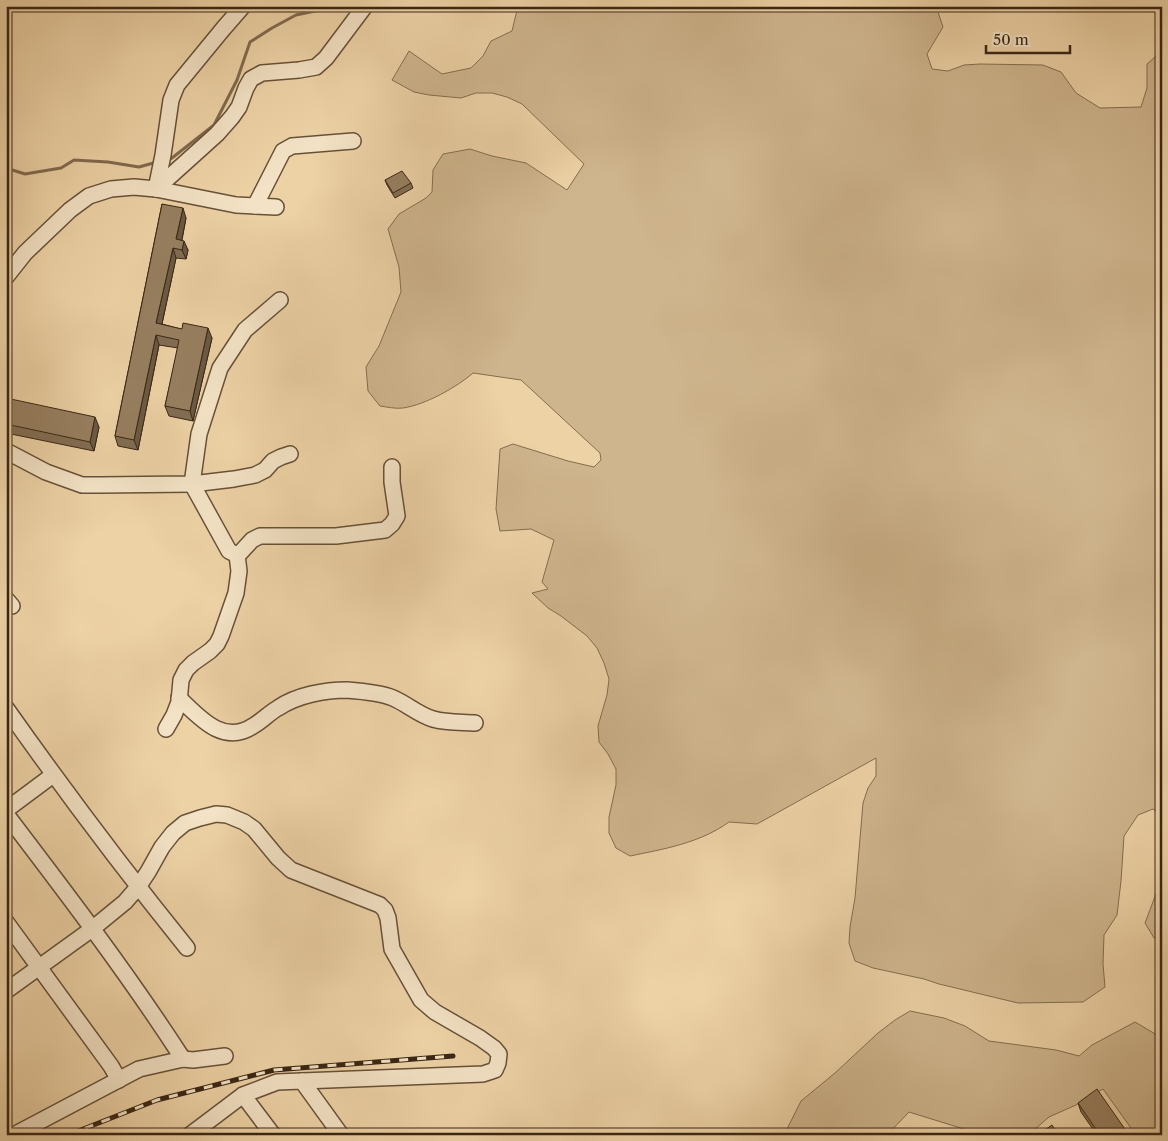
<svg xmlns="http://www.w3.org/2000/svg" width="1168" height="1141" viewBox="0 0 1168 1141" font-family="'Libre Caslon Text',serif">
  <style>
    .green { fill: #cfb58d; stroke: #846e50 }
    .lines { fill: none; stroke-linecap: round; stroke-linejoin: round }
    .stream { stroke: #816a4e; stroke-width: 3 }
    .minor-casing { stroke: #675138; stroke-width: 18 }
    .minor { stroke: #f3e2c5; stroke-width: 15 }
    .rail-casing { stroke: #3a2614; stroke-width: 5 }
    .rail { stroke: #f3e2c5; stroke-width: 3; stroke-dasharray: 9; stroke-linecap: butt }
    .wall { fill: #826d53; stroke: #3a2614 }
    .shaded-wall { fill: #6a5943; stroke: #3a2614 }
    .building { fill: #977f60; stroke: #3a2614 }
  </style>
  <rect width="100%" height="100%" fill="#edd2a6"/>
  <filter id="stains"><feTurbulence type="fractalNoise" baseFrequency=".004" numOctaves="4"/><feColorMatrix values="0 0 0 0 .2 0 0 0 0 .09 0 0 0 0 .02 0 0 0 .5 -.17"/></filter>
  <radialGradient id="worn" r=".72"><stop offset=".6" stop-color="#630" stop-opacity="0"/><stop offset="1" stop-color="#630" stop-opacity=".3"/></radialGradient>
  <!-- green -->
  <g class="green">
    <path d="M518,6H839L842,8L848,6H936L943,27L927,54L932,69L948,71L964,65L980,64L1043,65L1061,72L1076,93L1100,108L1141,107L1147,88V64L1162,51V816L1153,809L1138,815L1124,836L1121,881L1117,915L1104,935L1103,964L1105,987L1083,1002L1018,1003L939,984L924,979L873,968L855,961L849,943L850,927L855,898L863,803L868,788L876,776V758L757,824L729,822C700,843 664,849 630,856L616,848L609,833V817L616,785V769L608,754L599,742L598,726L607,695L609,679L604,663L597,648L587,636L561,616L548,608L532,593L548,589L542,582L554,540L531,529L500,531L496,509L500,449L513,444L568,461L594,467L601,460L600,453L521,380L473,373C457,387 425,405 403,408C396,409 387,407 380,406L368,391L366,367L379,346L401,292L399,267L388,229L399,214L426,198L432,192L433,170L443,154L470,149L492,156L526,163L567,190L584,164L522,104L507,97L492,93H476L461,98L429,95L414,92L392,80L409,51L442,74L471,68L483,56L491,41L512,31Z"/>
    <polygon points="1162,878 1162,935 1154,938 1145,923"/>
    <polygon points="910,1011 944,1018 965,1026 989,1041 1056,1050 1079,1056 1092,1045 1135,1022 1162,1038 1162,1135 1136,1135 1103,1089 1076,1105 1049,1117 1028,1135 983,1135 909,1112 887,1135 784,1135 801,1101 835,1073 878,1033 895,1020"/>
  </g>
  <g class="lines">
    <!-- stream -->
    <g class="stream">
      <polyline points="166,160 172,158 214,125 237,80 250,42 272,28 296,15 320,10 327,6"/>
      <polyline points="6,168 25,174 61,168 74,160 108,162 139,167 157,162"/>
    </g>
    <!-- minor casing -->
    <g class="minor-casing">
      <g id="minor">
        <polyline points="156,189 217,134 232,117 239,107 246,88 251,79 262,73 299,70 316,67 326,58 365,6"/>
        <polyline points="156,189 163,155 171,100 177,85 223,29 243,6"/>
        <polyline points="255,206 283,151 292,146 353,141"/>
        <polyline points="6,277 25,253 70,210 89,196 111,189 134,187 156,189 236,205 276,207"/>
        <polyline points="280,300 245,330 220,368 199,434 192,484 229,551 237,555 241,552 252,540 260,536 336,536 385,530 392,524 397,516 392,482 392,467"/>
        <polyline points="6,451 46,472 82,485 100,485 192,484 234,479 255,475 265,470 273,461 281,457 290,454"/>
        <polyline points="6,599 12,606"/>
        <path d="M179,698C199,717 223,746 253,726C262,721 269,713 278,708C297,695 325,690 347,690C360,691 381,693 393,698C407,704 419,715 433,719C447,723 462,722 475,723"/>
        <path d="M6,708C64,790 124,870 187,948"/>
        <polyline points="166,729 174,715 179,702 181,680 186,670 193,663 210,651 217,644 221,636 236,593 239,571 237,555"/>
        <polyline points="6,810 53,775"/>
        <path d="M6,814C67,894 128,974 183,1059"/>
        <polyline points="6,922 111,1066 119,1080"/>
        <polyline points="6,991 92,929 125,902 138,887 148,872 162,847 173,833 185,823 200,818 216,814 227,815 244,822 254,829 278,858 291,870 380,905 385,910 388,918 392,949 421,1000 435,1012 480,1038 494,1048 499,1054 498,1063 495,1070 483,1074 302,1081"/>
        <polyline points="243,1095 273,1135"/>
        <polyline points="14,1135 139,1069 183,1059 193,1060 225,1056"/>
        <polyline points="190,1135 243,1095 277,1082 302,1081 341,1135"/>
      </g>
    </g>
    <!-- minor -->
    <use href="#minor" class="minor"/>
    <!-- rail casing -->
    <g class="rail-casing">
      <polyline id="rail" points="68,1135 157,1100 274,1070 453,1056"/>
    </g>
    <!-- rail -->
    <use href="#rail" class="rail"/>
  </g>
  <!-- wall -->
  <g class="wall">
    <polygon points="385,180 411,183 413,188 395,198 387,185"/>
    <polygon points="162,204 186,218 182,240 188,250 186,259 176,258 162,324 212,338 193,421 169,416 165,406 178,348 159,345 138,450 118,446 115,436"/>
    <polygon points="6,398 99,427 94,451 6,433"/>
    <polygon points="1078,1103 1129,1135 1097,1135 1081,1112"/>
  </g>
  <!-- shaded-wall -->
  <g class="shaded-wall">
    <polygon points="183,208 186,218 180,249 176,239"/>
    <polygon points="184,241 188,250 186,259 182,250"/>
    <polygon points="173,248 176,258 160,333 156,323"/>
    <polygon points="208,328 212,338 193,421 190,411"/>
    <polygon points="156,335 159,345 138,450 134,440"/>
    <polygon points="95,417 99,427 94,451 90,442"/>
  </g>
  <!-- building -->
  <g class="building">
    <polygon points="402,171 411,183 393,193 385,180"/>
    <polygon points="162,204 183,208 176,239 184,241 182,250 173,248 156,323 182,329 183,323 208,328 190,411 165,406 179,340 156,335 134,440 115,436"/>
    <polygon points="6,398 95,417 90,442 6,424"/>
    <polygon points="1097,1089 1129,1135 1100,1135 1078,1103"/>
    <polygon points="1052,1125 1058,1135 1038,1135"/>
  </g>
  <!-- margin -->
  <rect width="1168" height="1141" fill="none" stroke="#edd2a6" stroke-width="25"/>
  <rect x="8" y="8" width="1153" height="1126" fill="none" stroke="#3a2614" stroke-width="2.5"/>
  <rect x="12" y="12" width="1143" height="1116" fill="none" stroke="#3a2614"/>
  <!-- scale -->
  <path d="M986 45v8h84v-8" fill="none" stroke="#3a2614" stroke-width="2.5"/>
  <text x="993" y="45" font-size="15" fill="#3a2614" stroke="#f3e2c5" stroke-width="4" paint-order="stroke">50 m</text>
  <rect width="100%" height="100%" filter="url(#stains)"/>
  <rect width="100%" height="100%" fill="url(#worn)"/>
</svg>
